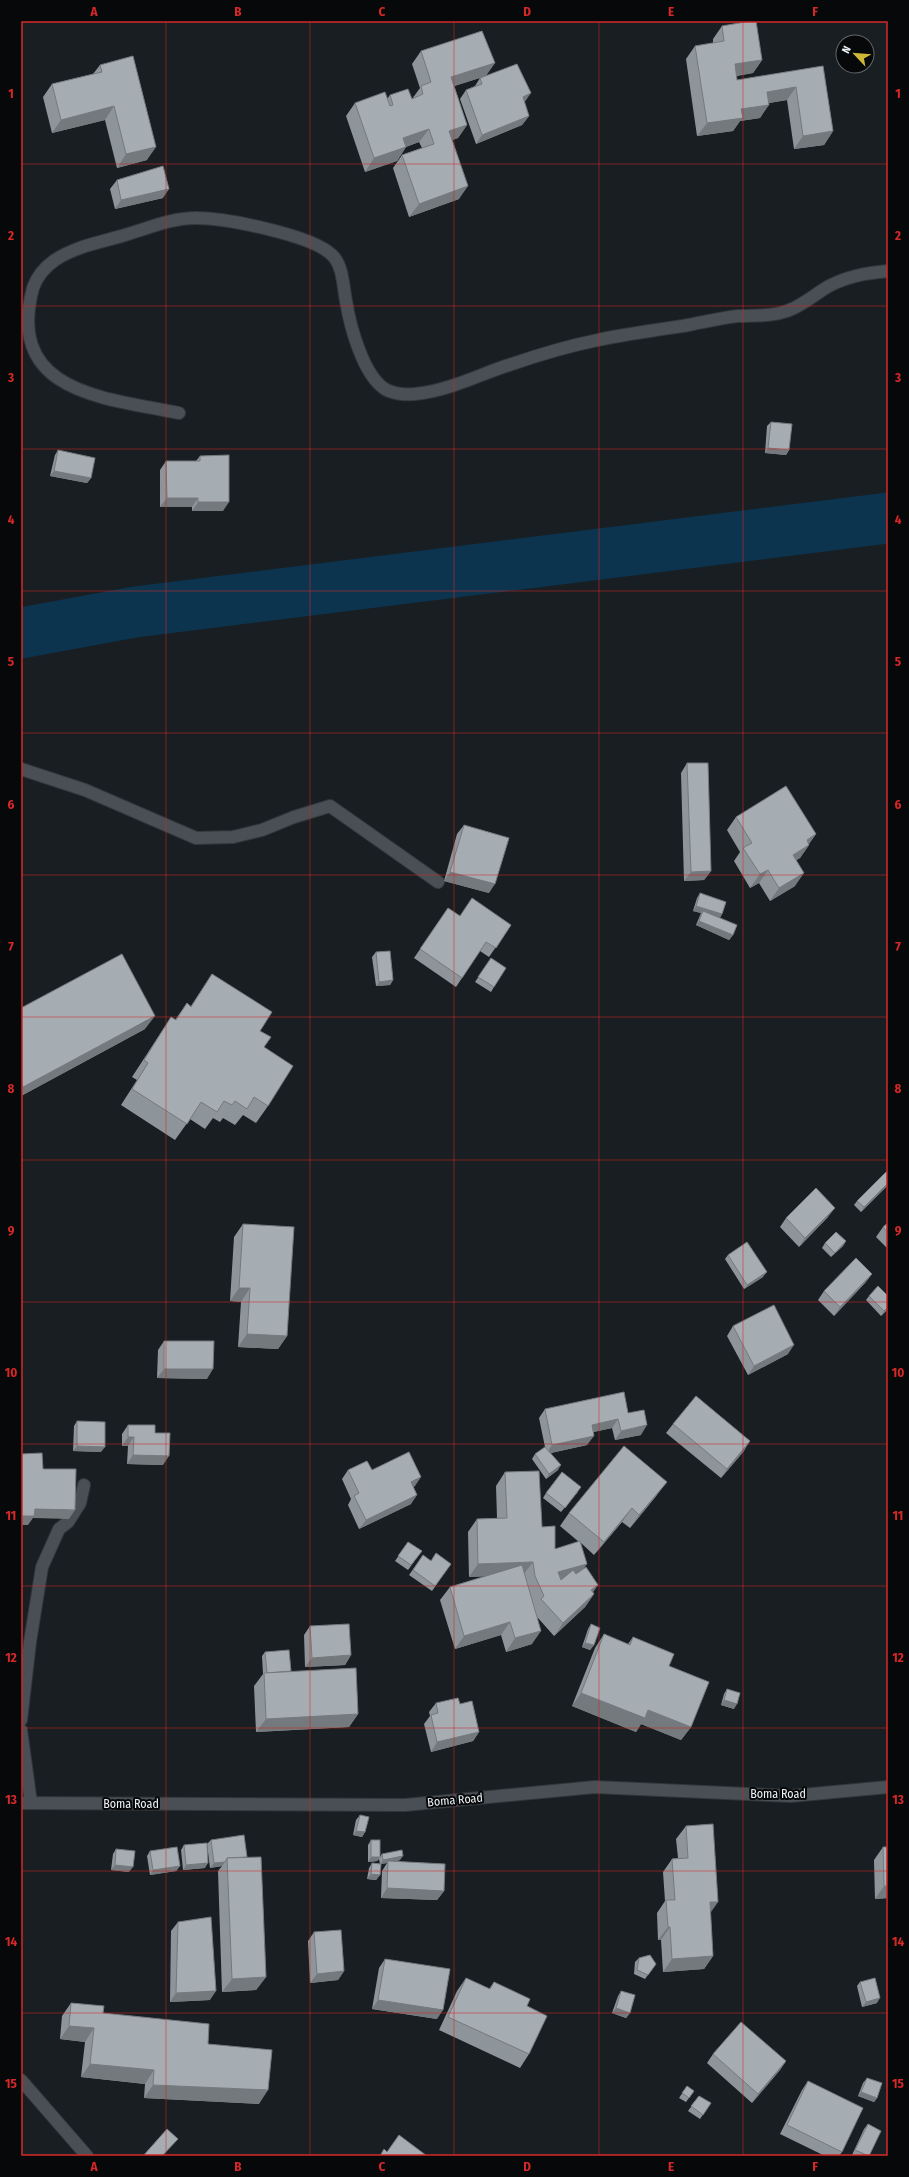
<svg xmlns="http://www.w3.org/2000/svg" width="909" height="2177" viewBox="0 0 909 2177" font-family="'Fira Sans Condensed',sans-serif">
  <style>
    .lines { fill: none; stroke-linecap: round; stroke-linejoin: round }
    .river { stroke: #0c344e; stroke-width: 51 }
    .minor-casing { stroke: #33373b; stroke-width: 14 }
    .minor { stroke: #494f55; stroke-width: 12 }
    .wall { fill: #8e959a }
    .shaded-wall { fill: #74797d }
    .building { fill: #a5adb3; stroke: #74797d }
    .grid { fill: none; stroke: #d62828; stroke-width: 1; stroke-opacity: 0.55 }
    .labels { text-anchor: middle; dominant-baseline: central; stroke-width: 4; stroke-linejoin: round; paint-order: stroke }
    .street-label { font-size: 12px; fill: #eef2f5; stroke: #060809 }
    .neatline { fill: none; stroke: #d62828; stroke-width: 1.5 }
    .grid-label { font-size: 13px; text-anchor: middle; font-weight: bold; fill: #d62828 }
  </style>
  <rect width="100%" height="100%" fill="#181e22"/>
  <g class="lines">
    <!-- river -->
    <polyline class="river" points="21,633 135,612 888,518"/>
    <!-- minor casing -->
    <g class="minor-casing">
      <g id="minor">
        <path d="M179,413C105,398 5,393 33,288C37,276 45,267 55,260C76,246 102,242 125,235C149,228 171,218 196,218C225,218 312,235 332,255C343,265 343,286 346,301C350,326 363,375 385,389C393,394 406,395 415,394C448,391 478,375 509,365C538,355 568,346 598,340C626,334 655,330 683,326C701,323 719,318 738,316C754,315 771,317 787,311C802,306 815,294 829,286C848,276 867,273 888,271"/>
        <polyline points="21,769 85,790 196,838 233,837 262,830 294,817 330,806 438,882"/>
        <polyline points="21,1720 30,1642 42,1567 59,1529 68,1522 80,1503 84,1485"/>
        <polyline points="21,1730 31,1803"/>
        <polyline points="21,1803 405,1805 595,1787 791,1796 888,1787"/>
        <polyline points="21,2080 87,2156"/>
      </g>
    </g>
    <!-- minor -->
    <use href="#minor" class="minor"/>
  </g>
  <!-- wall -->
  <g class="wall">
    <polygon points="722,26 762,60 753,73 737,76 737,80 823,66 833,131 824,145 794,149 787,100 769,103 760,118 740,121 733,131 697,136 686,59 695,46 713,43 713,39"/>
    <polygon points="421,51 486,76 454,86 467,125 458,138 452,140 459,199 409,217 393,168 402,155 422,148 419,142 406,147 397,161 365,172 346,116 355,103 387,99 390,95 412,99 420,88 412,64"/>
    <polygon points="100,65 147,160 117,168 105,120 52,133 43,97 52,84 93,74"/>
    <polygon points="480,78 524,103 529,116 522,125 476,144 460,99 466,90 475,86"/>
    <polygon points="117,180 163,198 115,209 110,189"/>
    <polygon points="771,422 789,450 786,455 765,453 767,426"/>
    <polygon points="58,450 91,478 87,483 50,476 55,455"/>
    <polygon points="200,456 223,511 192,511 192,507 160,507 160,470 166,461 196,461"/>
    <polygon points="687,763 711,871 704,880 684,881 681,773"/>
    <polygon points="736,817 816,834 809,844 809,845 800,858 796,860 795,886 770,901 759,883 750,888 734,861 740,852 727,830"/>
    <polygon points="464,825 489,893 444,881 457,834"/>
    <polygon points="700,893 722,914 720,918 733,935 729,940 696,925 701,913 693,911 697,898"/>
    <polygon points="448,908 460,916 511,925 489,957 480,951 456,987 414,958"/>
    <polygon points="376,952 393,980 390,985 376,986 372,957"/>
    <polygon points="491,958 494,987 491,992 475,982"/>
    <polygon points="212,974 260,1031 264,1047 268,1106 256,1123 243,1115 235,1125 223,1118 220,1122 213,1118 205,1129 190,1119 175,1140 121,1105 137,1080 132,1077 160,1034 171,1017 175,1020 187,1003 191,1006"/>
    <polygon points="21,1008 145,1029 21,1096"/>
    <polygon points="888,1171 888,1185 861,1212 854,1205 857,1201"/>
    <polygon points="828,1217 799,1247 780,1227 786,1218"/>
    <polygon points="888,1223 888,1249 876,1237 883,1227"/>
    <polygon points="243,1224 287,1336 278,1349 238,1347 241,1302 230,1301 234,1237"/>
    <polygon points="846,1241 843,1246 831,1257 822,1248 825,1243"/>
    <polygon points="728,1255 763,1277 744,1289 725,1259"/>
    <polygon points="872,1274 865,1283 834,1316 818,1300 824,1291"/>
    <polygon points="888,1293 888,1309 881,1316 866,1300 869,1296 887,1295"/>
    <polygon points="733,1326 788,1354 748,1375 727,1336"/>
    <polygon points="164,1341 207,1379 157,1378 158,1350"/>
    <polygon points="545,1409 628,1413 641,1435 615,1440 612,1428 593,1432 587,1445 551,1453 558,1470 546,1479 532,1459 535,1454 545,1447 539,1418"/>
    <polygon points="77,1421 101,1452 73,1451 74,1426"/>
    <polygon points="673,1424 744,1451 721,1478 666,1433"/>
    <polygon points="128,1425 155,1433 163,1465 127,1464 128,1446 122,1446 122,1434"/>
    <polygon points="348,1470 372,1470 415,1486 413,1487 411,1504 359,1529 348,1505 351,1499 342,1479"/>
    <polygon points="505,1472 542,1527 555,1549 579,1542 560,1526 569,1513 657,1495 630,1528 622,1522 594,1555 581,1543 583,1569 594,1594 585,1607 554,1636 538,1618 532,1644 506,1652 501,1635 455,1649 440,1600 450,1587 486,1576 469,1577 468,1532 477,1519 497,1518 496,1486"/>
    <polygon points="578,1492 561,1512 543,1498 546,1493"/>
    <polygon points="408,1542 422,1551 408,1570 395,1561"/>
    <polygon points="423,1555 431,1561 451,1564 432,1591 409,1575"/>
    <polygon points="591,1624 594,1645 590,1650 582,1647 588,1629"/>
    <polygon points="310,1626 351,1655 345,1665 305,1667 304,1635"/>
    <polygon points="604,1634 628,1644 633,1637 669,1666 691,1727 681,1740 641,1724 636,1732 572,1706 595,1648"/>
    <polygon points="265,1652 291,1671 358,1714 349,1727 256,1732 254,1686 263,1674 262,1656"/>
    <polygon points="727,1689 734,1709 721,1705 724,1694"/>
    <polygon points="436,1703 460,1704 479,1732 473,1741 431,1752 424,1724 430,1716 429,1712"/>
    <polygon points="360,1815 365,1832 362,1837 353,1835 356,1820"/>
    <polygon points="686,1826 710,1912 713,1956 704,1969 663,1972 661,1940 658,1940 657,1913 665,1901 663,1872 672,1859 678,1858 676,1839"/>
    <polygon points="211,1840 247,1857 266,1977 256,1990 222,1992 218,1871 222,1866 210,1868 207,1844"/>
    <polygon points="371,1840 380,1857 382,1854 400,1860 393,1862 444,1891 437,1900 381,1898 382,1871 387,1863 381,1864 380,1875 376,1880 367,1879 369,1868 372,1863 380,1864 379,1859 377,1861 368,1862 368,1845"/>
    <polygon points="184,1845 205,1868 183,1870 181,1850"/>
    <polygon points="883,1847 888,1898 875,1899 874,1860"/>
    <polygon points="116,1849 129,1872 111,1870 113,1854"/>
    <polygon points="150,1851 180,1866 176,1871 150,1875 147,1856"/>
    <polygon points="178,1922 210,2000 170,2002 171,1931"/>
    <polygon points="314,1932 344,1971 338,1980 310,1983 308,1941"/>
    <polygon points="639,1958 656,1964 645,1979 634,1974 635,1962"/>
    <polygon points="385,1959 437,2019 372,2009 379,1968"/>
    <polygon points="466,1978 489,1989 494,1982 527,2006 529,2054 520,2068 439,2030 457,1991"/>
    <polygon points="860,1982 877,2003 862,2007 857,1986"/>
    <polygon points="621,1991 630,2013 626,2018 612,2013 618,1996"/>
    <polygon points="71,2003 103,2013 208,2044 259,2104 144,2098 145,2084 81,2077 85,2042 60,2039 62,2016"/>
    <polygon points="713,2054 786,2061 780,2070 752,2103 707,2063"/>
    <polygon points="867,2078 877,2098 874,2102 858,2096 863,2083"/>
    <polygon points="808,2081 842,2152 839,2156 825,2156 780,2134 802,2090"/>
    <polygon points="687,2086 694,2091 686,2102 679,2098"/>
    <polygon points="699,2096 711,2103 700,2119 688,2111"/>
    <polygon points="868,2124 869,2156 855,2156 852,2155 864,2129"/>
  </g>
  <!-- shaded-wall -->
  <g class="shaded-wall">
    <polygon points="762,60 753,73 726,77 735,64"/>
    <polygon points="495,63 486,76 442,90 451,77"/>
    <polygon points="796,87 787,100 758,105 767,92"/>
    <polygon points="531,93 524,103 523,97"/>
    <polygon points="769,105 760,118 740,121 733,131 697,136 707,123 741,109"/>
    <polygon points="114,106 105,120 52,133 61,120"/>
    <polygon points="529,116 522,125 476,144 482,135"/>
    <polygon points="467,125 458,138 440,144 449,131"/>
    <polygon points="429,129 419,142 394,151 403,138"/>
    <polygon points="833,131 824,145 794,149 803,136"/>
    <polygon points="156,147 147,160 117,168 126,154"/>
    <polygon points="406,147 397,161 365,172 374,158"/>
    <polygon points="468,186 459,199 409,217 419,204"/>
    <polygon points="169,189 163,198 115,209 121,200"/>
    <polygon points="768,448 789,450 786,455 765,453"/>
    <polygon points="54,471 91,478 87,483 50,476"/>
    <polygon points="167,498 198,498 192,507 160,507"/>
    <polygon points="198,502 229,502 223,511 192,511"/>
    <polygon points="816,834 807,846 809,845 800,858 784,868 793,855 807,840"/>
    <polygon points="768,870 759,883 750,888 760,874"/>
    <polygon points="711,871 704,880 684,881 691,872"/>
    <polygon points="450,872 495,884 489,893 444,881"/>
    <polygon points="804,873 795,886 770,901 779,888"/>
    <polygon points="696,906 722,914 719,919 703,911 701,913 693,911"/>
    <polygon points="699,921 733,935 729,940 696,925"/>
    <polygon points="393,980 390,985 376,986 379,982"/>
    <polygon points="155,1016 145,1029 21,1096 21,1090 23,1087"/>
    <polygon points="888,1183 888,1185 861,1212 864,1207"/>
    <polygon points="835,1208 828,1217 799,1247 805,1238"/>
    <polygon points="846,1241 843,1246 831,1257 835,1253"/>
    <polygon points="767,1272 763,1277 744,1289 747,1285"/>
    <polygon points="872,1274 865,1283 834,1316 840,1307"/>
    <polygon points="239,1288 250,1288 241,1302 230,1301"/>
    <polygon points="888,1307 888,1309 881,1316 884,1311"/>
    <polygon points="247,1334 287,1336 278,1349 238,1347"/>
    <polygon points="794,1345 788,1354 748,1375 754,1366"/>
    <polygon points="164,1369 213,1369 207,1379 157,1378"/>
    <polygon points="618,1419 612,1428 585,1434 592,1425"/>
    <polygon points="647,1425 641,1435 615,1440 621,1431"/>
    <polygon points="594,1436 587,1445 546,1454 552,1445"/>
    <polygon points="128,1437 134,1437 128,1446 122,1446"/>
    <polygon points="750,1441 744,1451 721,1478 727,1469"/>
    <polygon points="77,1446 105,1447 101,1452 73,1451"/>
    <polygon points="133,1455 169,1456 163,1465 127,1464"/>
    <polygon points="561,1465 558,1470 546,1479 549,1474"/>
    <polygon points="421,1477 415,1486 405,1491 411,1482"/>
    <polygon points="667,1482 657,1495 630,1528 639,1515"/>
    <polygon points="417,1495 411,1504 359,1529 366,1520"/>
    <polygon points="632,1508 622,1522 594,1555 604,1542"/>
    <polygon points="35,1509 75,1510 69,1519 33,1518 28,1525 21,1525 21,1516"/>
    <polygon points="533,1562 523,1575 469,1577 478,1564"/>
    <polygon points="587,1564 578,1577 549,1585 558,1572"/>
    <polygon points="598,1585 589,1598 591,1590"/>
    <polygon points="594,1594 585,1607 554,1636 563,1623"/>
    <polygon points="510,1622 501,1635 455,1649 464,1636"/>
    <polygon points="541,1631 532,1644 506,1652 515,1638"/>
    <polygon points="585,1643 594,1645 590,1650 582,1647"/>
    <polygon points="351,1655 345,1665 305,1667 312,1658"/>
    <polygon points="581,1693 648,1710 691,1727 681,1740 641,1724 636,1732 572,1706"/>
    <polygon points="724,1700 737,1704 734,1709 721,1705"/>
    <polygon points="358,1714 349,1727 256,1732 266,1719"/>
    <polygon points="479,1732 473,1741 431,1752 437,1742"/>
    <polygon points="356,1831 365,1832 362,1837 353,1835"/>
    <polygon points="403,1856 400,1860 388,1863 388,1861 387,1863 380,1864 383,1860"/>
    <polygon points="371,1857 380,1857 377,1861 368,1862"/>
    <polygon points="225,1862 222,1866 210,1868 214,1863"/>
    <polygon points="208,1863 205,1868 183,1870 186,1865"/>
    <polygon points="115,1865 133,1867 129,1872 111,1870"/>
    <polygon points="180,1866 176,1871 150,1875 153,1870"/>
    <polygon points="371,1874 380,1875 376,1880 367,1879"/>
    <polygon points="884,1886 888,1886 888,1898 875,1899"/>
    <polygon points="387,1888 444,1891 437,1900 381,1898"/>
    <polygon points="710,1902 718,1902 709,1915"/>
    <polygon points="668,1927 670,1927 661,1940 658,1940"/>
    <polygon points="713,1956 704,1969 663,1972 672,1959"/>
    <polygon points="344,1971 338,1980 310,1983 317,1974"/>
    <polygon points="266,1977 256,1990 222,1992 232,1979"/>
    <polygon points="216,1991 210,2000 170,2002 176,1993"/>
    <polygon points="880,1998 877,2003 862,2007 866,2002"/>
    <polygon points="378,2000 443,2010 437,2019 372,2009"/>
    <polygon points="616,2008 630,2013 626,2018 612,2013"/>
    <polygon points="69,2026 94,2028 85,2042 60,2039"/>
    <polygon points="786,2061 780,2070 752,2103 758,2094"/>
    <polygon points="90,2064 154,2070 145,2084 81,2077"/>
    <polygon points="153,2085 268,2090 259,2104 144,2098"/>
    <polygon points="861,2092 877,2098 874,2102 858,2096"/>
  </g>
  <!-- building -->
  <g class="building">
    <polygon points="751,21 756,21 762,60 735,64 737,80 823,66 833,131 803,136 796,87 767,92 769,105 741,109 743,118 707,123 695,46 724,41 722,26"/>
    <polygon points="482,31 495,63 451,77 467,125 449,131 468,186 419,204 402,155 434,144 429,129 403,138 406,147 374,158 355,103 385,92 390,106 393,105 390,95 408,89 412,99 423,94 421,86 431,82 421,51"/>
    <polygon points="133,56 156,147 126,154 114,106 61,120 52,84 102,72 100,65"/>
    <polygon points="517,64 531,93 523,97 529,116 482,135 466,90 482,84 480,78"/>
    <polygon points="163,166 169,189 121,200 117,180"/>
    <polygon points="771,422 792,424 789,450 768,448"/>
    <polygon points="58,450 95,458 91,478 54,471"/>
    <polygon points="229,455 229,502 198,502 198,498 167,498 166,461 200,461 200,456"/>
    <polygon points="687,763 708,763 711,871 691,872"/>
    <polygon points="786,786 816,834 807,840 809,845 793,855 804,873 779,888 768,870 760,874 743,848 752,843 736,817"/>
    <polygon points="464,825 509,838 495,884 450,872"/>
    <polygon points="700,893 726,902 722,914 696,906"/>
    <polygon points="472,898 511,925 496,948 486,942 462,978 420,949 448,908 460,916"/>
    <polygon points="703,911 737,925 733,935 699,921"/>
    <polygon points="390,951 393,980 379,982 376,952"/>
    <polygon points="122,954 155,1016 23,1087 21,1083 21,1008"/>
    <polygon points="491,958 506,968 494,987 478,977"/>
    <polygon points="212,974 272,1012 260,1031 271,1037 264,1047 293,1066 268,1106 254,1097 247,1109 235,1101 232,1105 224,1101 217,1112 201,1102 187,1124 132,1089 148,1063 144,1060 171,1017 176,1020 187,1003 191,1007"/>
    <polygon points="888,1170 888,1183 864,1207 857,1201"/>
    <polygon points="816,1188 835,1208 805,1238 786,1218"/>
    <polygon points="888,1223 888,1233 883,1227"/>
    <polygon points="243,1224 294,1227 287,1336 247,1334 250,1288 239,1288"/>
    <polygon points="836,1232 846,1241 835,1253 825,1243"/>
    <polygon points="747,1242 767,1272 747,1285 728,1255"/>
    <polygon points="856,1258 872,1274 840,1307 824,1291"/>
    <polygon points="878,1286 888,1296 888,1307 884,1311 869,1296"/>
    <polygon points="774,1305 794,1345 754,1366 733,1326"/>
    <polygon points="164,1341 214,1341 213,1369 164,1369"/>
    <polygon points="624,1392 628,1413 644,1410 647,1425 621,1431 618,1419 592,1425 594,1436 552,1445 545,1409"/>
    <polygon points="696,1396 750,1441 727,1469 673,1424"/>
    <polygon points="77,1421 105,1422 105,1447 77,1446"/>
    <polygon points="128,1425 155,1425 155,1433 170,1433 169,1456 133,1455 134,1437 128,1437"/>
    <polygon points="624,1446 667,1482 639,1515 632,1508 604,1542 569,1513"/>
    <polygon points="545,1447 561,1465 549,1474 535,1454"/>
    <polygon points="409,1452 421,1477 411,1482 417,1495 366,1520 354,1496 359,1493 348,1470 367,1461 372,1470"/>
    <polygon points="42,1453 43,1469 76,1469 75,1510 35,1509 34,1516 21,1516 21,1454"/>
    <polygon points="539,1471 542,1527 555,1526 555,1549 580,1541 587,1564 558,1572 561,1580 573,1570 576,1574 586,1567 598,1585 591,1590 594,1594 563,1623 541,1599 544,1596 535,1576 533,1562 478,1564 477,1519 507,1518 505,1472"/>
    <polygon points="562,1472 581,1487 565,1508 546,1493"/>
    <polygon points="408,1542 422,1551 411,1565 398,1556"/>
    <polygon points="436,1553 451,1564 435,1586 413,1570 423,1555 431,1561"/>
    <polygon points="522,1565 541,1631 515,1638 510,1622 464,1636 450,1587"/>
    <polygon points="349,1624 351,1655 312,1658 310,1626"/>
    <polygon points="591,1624 600,1628 594,1645 585,1643"/>
    <polygon points="604,1634 630,1645 633,1637 674,1654 669,1666 709,1682 691,1727 648,1710 645,1718 581,1693"/>
    <polygon points="289,1650 291,1671 267,1673 265,1652"/>
    <polygon points="356,1668 358,1714 266,1719 264,1673"/>
    <polygon points="727,1689 740,1693 737,1704 724,1700"/>
    <polygon points="458,1698 460,1704 472,1701 479,1732 437,1742 431,1715 438,1713 436,1703"/>
    <polygon points="360,1815 369,1817 365,1832 356,1831"/>
    <polygon points="713,1824 718,1902 710,1902 713,1956 672,1959 670,1927 668,1927 666,1900 675,1900 672,1859 688,1858 686,1826"/>
    <polygon points="244,1835 247,1857 227,1858 225,1862 214,1863 211,1840"/>
    <rect x="371" y="1840" width="9" height="17"/>
    <polygon points="207,1843 208,1863 186,1865 184,1845"/>
    <polygon points="177,1847 180,1866 153,1870 150,1851"/>
    <polygon points="883,1847 888,1847 888,1886 884,1886"/>
    <polygon points="116,1849 135,1851 133,1867 115,1865"/>
    <polygon points="402,1850 403,1856 383,1860 382,1854"/>
    <polygon points="261,1857 266,1977 232,1979 227,1858"/>
    <polygon points="388,1861 445,1864 444,1891 387,1888"/>
    <polygon points="372,1863 381,1864 380,1875 371,1874"/>
    <polygon points="211,1917 216,1991 176,1993 178,1922"/>
    <polygon points="341,1930 344,1971 317,1974 314,1932"/>
    <polygon points="650,1955 656,1964 648,1975 637,1970 639,1958"/>
    <polygon points="385,1959 450,1969 443,2010 378,2000"/>
    <polygon points="466,1978 490,1989 494,1982 530,1999 527,2006 547,2016 529,2054 448,2017"/>
    <polygon points="875,1978 880,1998 866,2002 860,1982"/>
    <polygon points="621,1991 635,1995 630,2013 616,2008"/>
    <polygon points="71,2003 104,2006 103,2013 209,2024 208,2044 272,2050 268,2090 153,2085 154,2070 90,2064 94,2028 69,2026"/>
    <polygon points="741,2022 786,2061 758,2094 713,2054"/>
    <polygon points="867,2078 882,2083 877,2098 861,2092"/>
    <polygon points="808,2081 863,2108 842,2152 787,2125"/>
    <polygon points="687,2086 694,2091 689,2098 682,2093"/>
    <polygon points="699,2096 711,2103 703,2115 691,2106"/>
    <polygon points="868,2124 881,2131 869,2156 855,2150"/>
    <polygon points="167,2129 178,2139 162,2156 143,2156"/>
    <polygon points="399,2135 427,2156 380,2156 384,2149 387,2152"/>
  </g>
  <!-- grid -->
  <path class="grid" d="M166,21V2156M310,21V2156M454,21V2156M599,21V2156M743,21V2156M21,164H888M21,306H888M21,449H888M21,591H888M21,733H888M21,875H888M21,1017H888M21,1160H888M21,1302H888M21,1444H888M21,1586H888M21,1728H888M21,1871H888M21,2013H888"/>
  <g class="labels">
    <!-- street labels -->
    <g class="street-label">
      <text x="778" y="1794">Boma Road</text>
      <text transform="translate(455 1800) rotate(-5)">Boma Road</text>
      <text x="131" y="1804">Boma Road</text>
    </g>
  </g>
  <!-- border -->
  <rect width="909" height="2177" fill="none" stroke="#060809" stroke-width="44"/>
  <!-- north arrow -->
  <g transform="translate(855 54) rotate(296)"><circle r="19" fill="#060809" stroke="#636667"/>
  <path d="M0-3L7 15L0 10L-7 15Z" fill="#cfb837"/>
  <text y="-6" font-size="11" font-weight="bold" text-anchor="middle" fill="#eef2f5">N</text>
  </g>
  <rect x="22" y="22" width="865" height="2133" class="neatline"/>
  <g class="grid-label">
    <text x="94" y="16">A</text>
    <text x="238" y="16">B</text>
    <text x="382" y="16">C</text>
    <text x="527" y="16">D</text>
    <text x="671" y="16">E</text>
    <text x="815" y="16">F</text>
    <text x="11" y="98">1</text>
    <text x="898" y="98">1</text>
    <text x="11" y="240">2</text>
    <text x="898" y="240">2</text>
    <text x="11" y="382">3</text>
    <text x="898" y="382">3</text>
    <text x="11" y="524">4</text>
    <text x="898" y="524">4</text>
    <text x="11" y="666">5</text>
    <text x="898" y="666">5</text>
    <text x="11" y="809">6</text>
    <text x="898" y="809">6</text>
    <text x="11" y="951">7</text>
    <text x="898" y="951">7</text>
    <text x="11" y="1093">8</text>
    <text x="898" y="1093">8</text>
    <text x="11" y="1235">9</text>
    <text x="898" y="1235">9</text>
    <text x="11" y="1377">10</text>
    <text x="898" y="1377">10</text>
    <text x="11" y="1520">11</text>
    <text x="898" y="1520">11</text>
    <text x="11" y="1662">12</text>
    <text x="898" y="1662">12</text>
    <text x="11" y="1804">13</text>
    <text x="898" y="1804">13</text>
    <text x="11" y="1946">14</text>
    <text x="898" y="1946">14</text>
    <text x="11" y="2088">15</text>
    <text x="898" y="2088">15</text>
    <text x="94" y="2171">A</text>
    <text x="238" y="2171">B</text>
    <text x="382" y="2171">C</text>
    <text x="527" y="2171">D</text>
    <text x="671" y="2171">E</text>
    <text x="815" y="2171">F</text>
  </g>
</svg>
